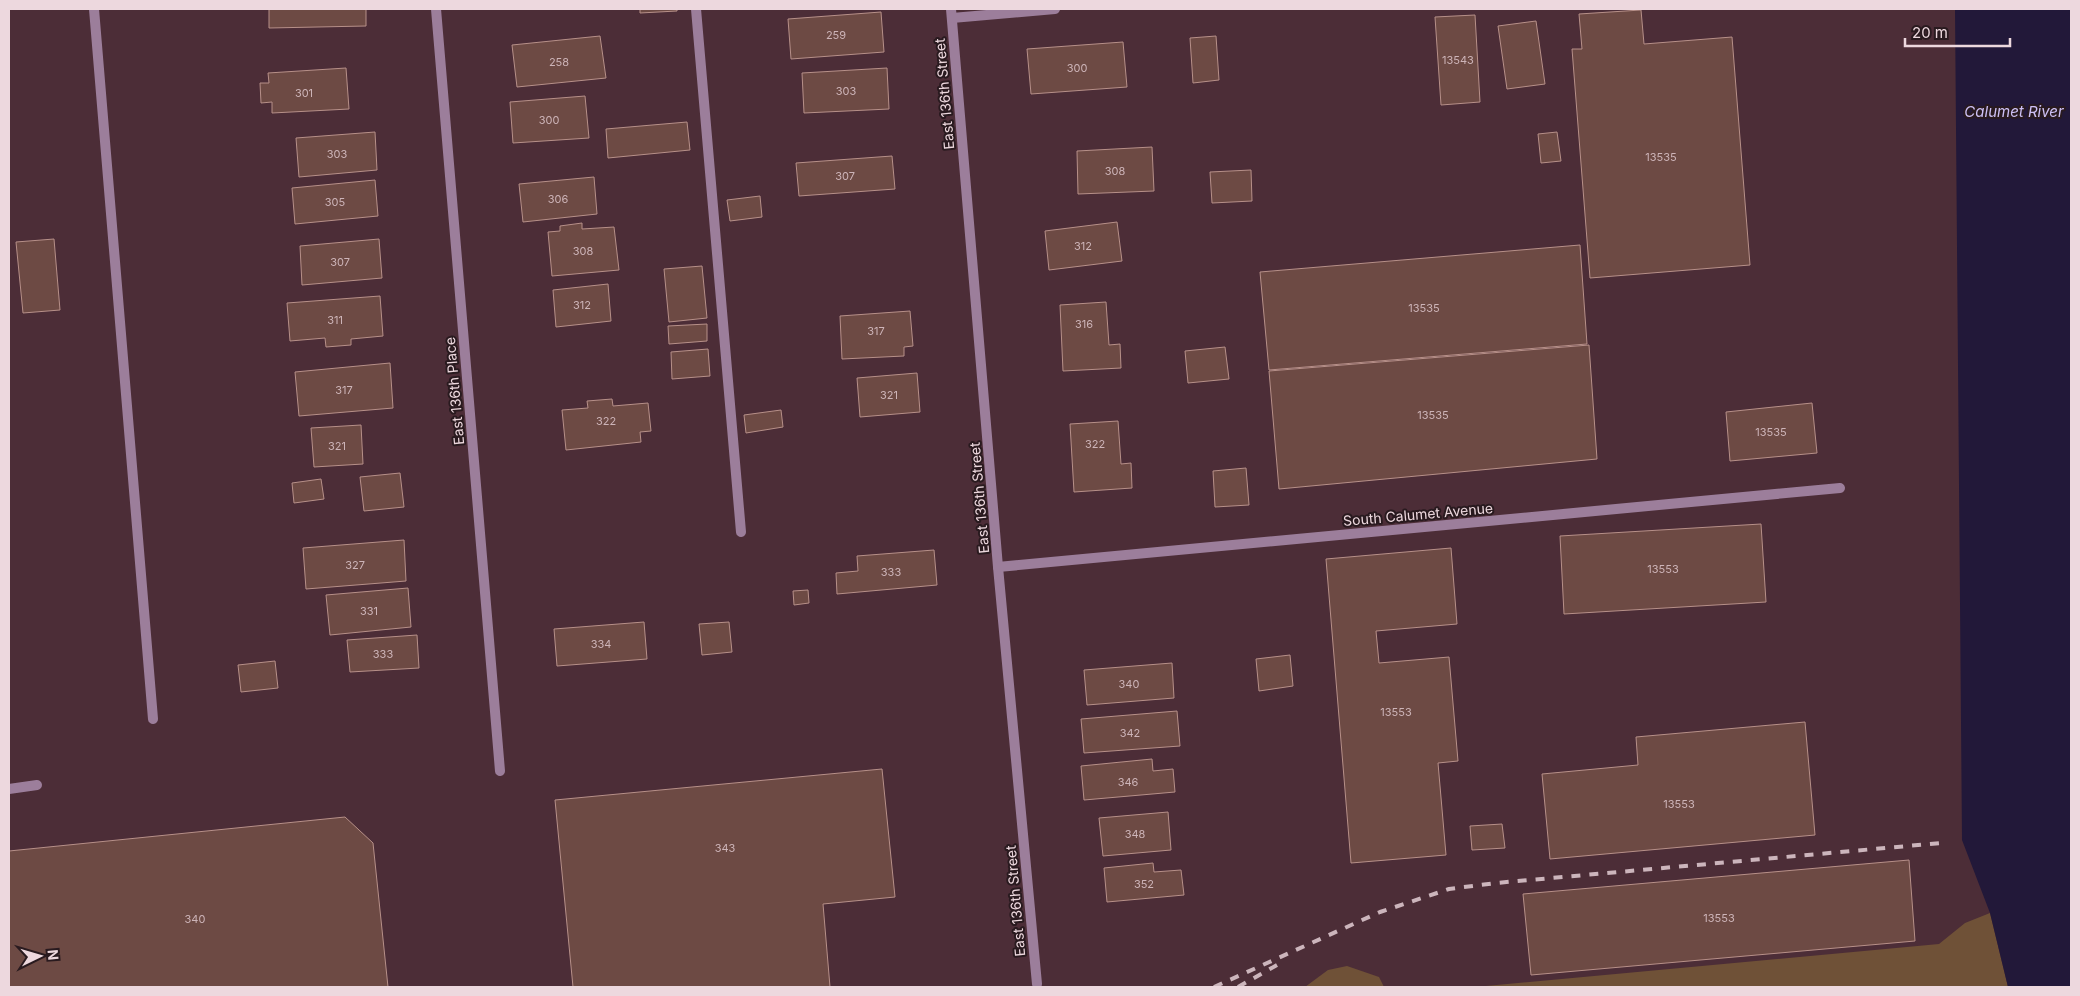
<svg xmlns="http://www.w3.org/2000/svg" width="2080" height="996" viewBox="0 0 2080 996" font-family="Inter,sans-serif">
  <style>
    .green { fill: #6f5137 }
    .water { fill: #221839 }
    .building { fill: #6d4a44; stroke: #b79089 }
    .lines { fill: none; stroke-linecap: round; stroke-linejoin: round }
    .lane { stroke: #9c7e9b; stroke-width: 10 }
    .street { stroke: #9c7e9b; stroke-width: 10 }
    .rail { stroke: #ccb5bc; stroke-width: 4; stroke-dasharray: 9 9; stroke-linecap: butt }
    .labels { text-anchor: middle; dominant-baseline: central; stroke-width: 4; stroke-linejoin: round; paint-order: stroke }
    .number-label { font-size: 11px; fill: #cdb4b8 }
    .street-label { font-size: 14px; fill: #edd8de; stroke: #291a1f }
    .water-label { font-size: 15px; font-style: italic; fill: #cdc0f5; stroke: #291a1f }
  </style>
  <rect width="100%" height="100%" fill="#4c2d37"/>
  <!-- green -->
  <g class="green">
    <polygon points="1990,913 2008,987 1475,987 1939,944 1965,923"/>
    <polygon points="1347,966 1379,977 1384,987 1305,987 1328,970"/>
  </g>
  <!-- water -->
  <polygon class="water" points="1955,9 2071,9 2071,987 2008,987 1990,913 1962,840"/>
  <!-- building -->
  <g class="building">
    <polygon points="269,9 366,9 366,26 269,28"/>
    <polygon points="640,9 677,9 677,11 640,13"/>
    <polygon points="1641,10 1644,44 1732,37 1750,265 1590,278 1572,49 1582,49 1579,14"/>
    <polygon points="881,12 884,52 791,59 788,19"/>
    <polygon points="1475,15 1480,102 1441,105 1435,17"/>
    <polygon points="1536,21 1545,84 1507,89 1498,26"/>
    <polygon points="600,36 606,78 517,87 512,45"/>
    <polygon points="1216,36 1219,80 1193,83 1190,38"/>
    <polygon points="1123,42 1127,87 1031,94 1027,49"/>
    <polygon points="346,68 349,109 272,113 272,102 261,103 260,83 269,83 268,73"/>
    <polygon points="887,68 889,109 804,113 802,73"/>
    <polygon points="585,96 589,138 513,143 510,102"/>
    <polygon points="687,122 690,150 608,158 606,129"/>
    <polygon points="375,132 377,170 299,177 296,138"/>
    <polygon points="1557,132 1561,161 1541,163 1538,134"/>
    <polygon points="1152,147 1154,191 1078,194 1077,151"/>
    <polygon points="892,156 895,189 799,196 796,163"/>
    <polygon points="1251,170 1252,201 1212,203 1210,172"/>
    <polygon points="594,177 597,214 523,222 519,184"/>
    <polygon points="375,180 378,216 295,224 292,188"/>
    <polygon points="760,196 762,217 730,221 727,200"/>
    <polygon points="1117,222 1122,261 1049,270 1045,231"/>
    <polygon points="582,223 582,229 614,227 619,270 552,276 548,232 560,231 560,226"/>
    <polygon points="54,239 60,310 23,313 16,242"/>
    <polygon points="379,239 382,278 302,285 300,246"/>
    <polygon points="1580,245 1587,344 1269,370 1260,272"/>
    <polygon points="702,266 707,318 669,322 664,269"/>
    <polygon points="608,284 611,321 556,327 553,290"/>
    <polygon points="380,296 383,336 351,339 351,345 326,347 325,338 290,341 287,303"/>
    <polygon points="1106,302 1109,345 1120,344 1121,368 1063,371 1060,305"/>
    <polygon points="910,311 913,346 904,347 904,356 842,359 840,316"/>
    <polygon points="707,324 707,341 669,344 668,326"/>
    <polygon points="1589,345 1597,459 1279,489 1269,371"/>
    <polygon points="1225,347 1229,379 1188,383 1185,351"/>
    <polygon points="708,349 710,376 672,379 671,352"/>
    <polygon points="390,363 393,408 299,416 295,372"/>
    <polygon points="917,373 920,412 860,417 857,378"/>
    <polygon points="612,399 613,406 648,403 651,431 640,432 641,442 566,450 562,410 588,408 587,401"/>
    <polygon points="1812,403 1817,453 1730,461 1726,412"/>
    <polygon points="781,410 783,427 746,433 744,415"/>
    <polygon points="1118,421 1121,464 1131,463 1132,488 1074,492 1070,424"/>
    <polygon points="361,425 363,464 314,467 311,428"/>
    <polygon points="1246,468 1249,505 1215,507 1213,471"/>
    <polygon points="400,473 404,507 364,511 360,477"/>
    <polygon points="321,479 324,499 294,503 292,483"/>
    <polygon points="1761,524 1766,602 1564,614 1560,536"/>
    <polygon points="404,540 406,581 306,589 303,548"/>
    <polygon points="1451,548 1457,624 1376,631 1379,663 1449,657 1458,761 1438,763 1446,855 1351,863 1326,559"/>
    <polygon points="934,550 937,585 837,594 836,573 858,571 857,556"/>
    <polygon points="408,588 411,627 330,635 326,595"/>
    <polygon points="808,590 809,603 794,605 793,591"/>
    <polygon points="644,622 647,659 557,666 554,629"/>
    <polygon points="729,622 732,652 702,655 699,624"/>
    <polygon points="417,635 419,668 350,672 347,640"/>
    <polygon points="1290,655 1293,686 1259,691 1256,659"/>
    <polygon points="275,661 278,688 241,692 238,665"/>
    <polygon points="1172,663 1174,698 1087,705 1084,670"/>
    <polygon points="1177,711 1180,746 1084,753 1081,719"/>
    <polygon points="1805,722 1815,835 1550,859 1542,774 1638,765 1636,737"/>
    <polygon points="1152,759 1153,771 1173,769 1175,792 1084,800 1081,766"/>
    <polygon points="882,769 895,897 823,904 830,987 573,987 555,800"/>
    <polygon points="1168,812 1171,850 1103,856 1099,818"/>
    <polygon points="345,817 373,843 388,987 9,987 9,851"/>
    <polygon points="1502,824 1505,848 1472,850 1470,826"/>
    <polygon points="1909,860 1915,941 1531,975 1523,894"/>
    <polygon points="1153,863 1154,872 1181,870 1184,895 1107,902 1104,868"/>
  </g>
  <g class="lines">
    <!-- lane -->
    <g class="lane">
      <polyline points="94,9 153,719"/>
      <polyline points="696,9 741,532"/>
      <polyline points="9,789 37,785"/>
    </g>
    <!-- street -->
    <g class="street">
      <polyline points="436,9 500,771"/>
      <polyline points="951,9 998,567 1037,984"/>
      <polyline points="952,18 1055,9"/>
      <polyline points="998,567 1840,488"/>
    </g>
    <!-- rail -->
    <g class="rail">
      <polyline points="1214,987 1380,912 1449,889 1496,883 1941,843"/>
      <polyline points="1238,987 1277,965"/>
    </g>
  </g>
  <g class="labels">
    <!-- number labels -->
    <g class="number-label">
      <text x="836" y="35">259</text>
      <text x="1458" y="60">13543</text>
      <text x="559" y="62">258</text>
      <text x="1077" y="68">300</text>
      <text x="846" y="91">303</text>
      <text x="304" y="93">301</text>
      <text x="549" y="120">300</text>
      <text x="337" y="154">303</text>
      <text x="1661" y="157">13535</text>
      <text x="1115" y="171">308</text>
      <text x="845" y="176">307</text>
      <text x="558" y="199">306</text>
      <text x="335" y="202">305</text>
      <text x="1083" y="246">312</text>
      <text x="583" y="251">308</text>
      <text x="340" y="262">307</text>
      <text x="582" y="305">312</text>
      <text x="1424" y="308">13535</text>
      <text x="335" y="320">311</text>
      <text x="1084" y="324">316</text>
      <text x="876" y="331">317</text>
      <text x="344" y="390">317</text>
      <text x="889" y="395">321</text>
      <text x="1433" y="415">13535</text>
      <text x="606" y="421">322</text>
      <text x="1771" y="432">13535</text>
      <text x="1095" y="444">322</text>
      <text x="337" y="446">321</text>
      <text x="355" y="565">327</text>
      <text x="1663" y="569">13553</text>
      <text x="891" y="572">333</text>
      <text x="369" y="611">331</text>
      <text x="601" y="644">334</text>
      <text x="383" y="654">333</text>
      <text x="1129" y="684">340</text>
      <text x="1396" y="712">13553</text>
      <text x="1130" y="733">342</text>
      <text x="1128" y="782">346</text>
      <text x="1679" y="804">13553</text>
      <text x="1135" y="834">348</text>
      <text x="725" y="848">343</text>
      <text x="1144" y="884">352</text>
      <text x="1719" y="918">13553</text>
      <text x="195" y="919">340</text>
    </g>
    <!-- street labels -->
    <g class="street-label">
      <text transform="translate(944 94) rotate(-95)">East 136th Street</text>
      <text transform="translate(454 391) rotate(-95)">East 136th Place</text>
      <text transform="translate(979 498) rotate(-95)">East 136th Street</text>
      <text transform="translate(1418 514) rotate(-5)">South Calumet Avenue</text>
      <text transform="translate(1015 901) rotate(-95)">East 136th Street</text>
    </g>
    <!-- water labels -->
    <g class="water-label">
      <text x="2014" y="111">Calumet River</text>
    </g>
  </g>
  <!-- border -->
  <rect width="2080" height="996" fill="none" stroke="#edd8de" stroke-width="20"/>
  <!-- north arrow -->
  <g transform="translate(40 956) rotate(85)" stroke="#291a1f" stroke-width="4" paint-order="stroke">
  <path d="M0-4L9 19L0 12L-9 19Z" fill="#edd8de"/>
  <text y="-8" font-size="14" font-weight="bold" text-anchor="middle" fill="#edd8de">N</text>
  </g>
  <!-- scale -->
  <path d="M1905 38v8h105v-8" fill="none" stroke="#edd8de" stroke-width="2.5"/>
  <text x="1912" y="38" font-size="15" fill="#edd8de" stroke="#291a1f" stroke-width="4" paint-order="stroke">20 m</text>
</svg>
